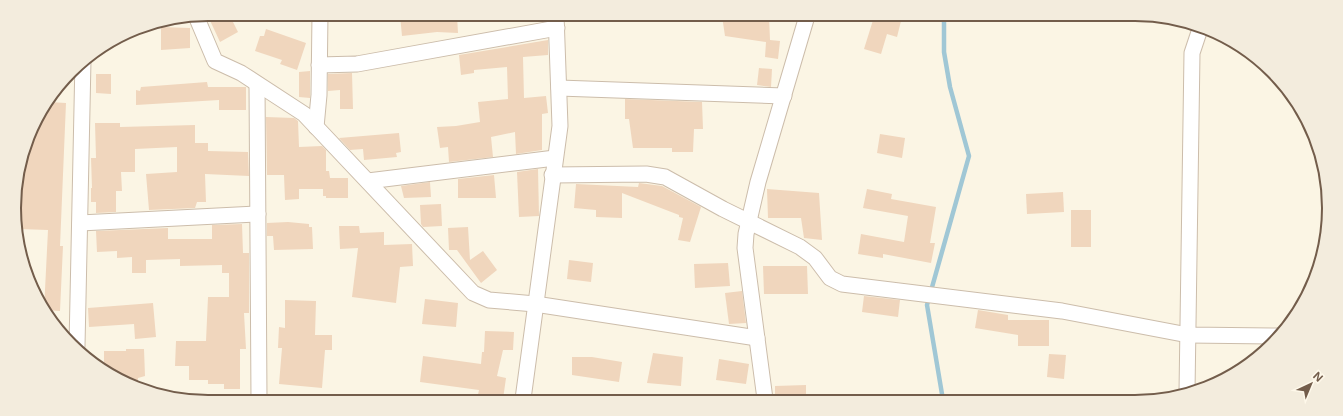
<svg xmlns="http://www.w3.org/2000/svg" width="1343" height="416" viewBox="0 0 1343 416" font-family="Inter,sans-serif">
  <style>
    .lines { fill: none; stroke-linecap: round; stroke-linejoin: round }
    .stream { stroke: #a0c7d5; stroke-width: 4.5 }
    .building { fill: #f0d6bd }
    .street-casing { stroke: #ccbdab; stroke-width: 17 }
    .street { stroke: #fff; stroke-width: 15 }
    .rim { fill: none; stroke: #735d4b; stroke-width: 2 }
  </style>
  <rect width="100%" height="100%" fill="#fbf5e4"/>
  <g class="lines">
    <!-- stream -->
    <polyline class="stream" points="943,400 927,305 969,156 950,87 944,52 944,17"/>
  </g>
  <!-- building -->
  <g class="building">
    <polygon points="207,14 229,14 238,32 220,42"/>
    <polygon points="400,15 457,15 458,33 437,32 402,36"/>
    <polygon points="722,16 769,16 770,40 780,41 778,59 765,57 766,42 725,36"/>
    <polygon points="874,17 902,17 897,37 887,34 881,54 864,49"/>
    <polygon points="161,27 190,28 190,48 161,50"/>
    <polygon points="266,29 306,43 297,70 280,64 282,60 255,51 260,36 264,36"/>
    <polygon points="548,40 548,55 523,57 524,98 546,96 548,113 542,114 542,150 516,154 515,132 491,137 493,157 449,162 448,147 440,148 437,127 456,126 480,122 478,102 508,99 507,67 474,70 474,73 461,75 459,55"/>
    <polygon points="759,68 772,69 771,87 757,85"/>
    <polygon points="310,71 310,98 299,97 299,72"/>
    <polygon points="352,73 353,109 340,109 340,90 328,91 328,74"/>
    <polygon points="96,74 111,74 111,94 96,93"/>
    <polygon points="207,82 208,87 246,87 246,110 219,110 219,100 136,105 136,90 140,91 141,87"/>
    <polygon points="625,99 702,102 703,129 694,129 693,152 672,152 672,148 633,148 629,119 625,119"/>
    <polygon points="49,102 66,103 60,246 63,246 60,311 44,310 48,230 19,229 16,183 34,122"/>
    <polygon points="266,117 294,118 298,121 299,147 322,146 326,150 326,171 329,171 330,178 348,178 348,198 326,198 326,196 323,196 323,189 299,189 299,199 285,200 284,175 267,175"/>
    <polygon points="95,123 120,123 120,127 195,125 195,143 208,143 208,151 248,152 249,176 205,174 206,202 197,202 195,208 149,210 146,174 177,172 177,147 135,149 135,172 121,172 122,191 116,191 116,212 96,213 96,202 91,202 91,188 92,188 91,158 96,158"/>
    <polygon points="399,133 401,152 396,153 397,157 364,160 363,149 350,150 339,138"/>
    <polygon points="880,134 905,138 902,158 877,153"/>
    <polygon points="538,169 539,216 519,217 517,172"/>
    <polygon points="494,175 496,198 458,198 458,179"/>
    <polygon points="430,182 431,197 404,198 401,186"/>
    <polygon points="639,183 662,186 701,207 690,242 678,240 683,218 679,217 679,215 622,193 622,218 596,217 596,210 574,208 576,184 638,187"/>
    <polygon points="767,189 819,193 822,240 804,238 801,218 768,218"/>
    <polygon points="867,189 892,194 891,199 936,207 930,243 935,243 931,263 883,254 883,258 858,254 861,234 904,242 908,216 863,208"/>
    <polygon points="1063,192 1064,212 1027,214 1026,194"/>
    <polygon points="441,204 442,226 423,227 421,224 420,205"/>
    <rect x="1071" y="210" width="20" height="37"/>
    <polygon points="288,222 309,224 309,227 312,227 313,249 274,250 273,236 267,236 267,223"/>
    <polygon points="242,224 243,253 249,253 249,313 244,313 246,349 240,349 240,389 224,389 224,384 208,384 208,380 189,380 189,366 175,366 176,341 206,341 208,297 229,297 229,273 222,273 222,265 180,266 180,259 146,260 146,273 132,273 132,257 117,258 117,251 97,252 96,231 168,228 168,239 212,239 212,225"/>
    <polygon points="339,226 359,226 360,233 384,232 384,245 412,244 413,266 400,267 396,303 352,297 358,248 340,249"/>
    <polygon points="468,227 470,260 483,251 497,270 481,283 457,250 449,250 448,228"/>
    <polygon points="569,260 593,263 591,282 567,279"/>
    <polygon points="728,263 730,286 695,288 694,264"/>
    <polygon points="763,266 807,266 808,294 764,294"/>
    <polygon points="742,291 746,323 729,324 725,293"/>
    <polygon points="864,296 900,300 898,317 862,312"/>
    <polygon points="425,299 458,303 456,327 422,324"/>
    <polygon points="285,300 316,301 315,335 332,335 332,350 325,350 322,388 279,384 282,348 278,348 279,327 285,328"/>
    <polygon points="153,303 156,337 135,339 134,324 89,327 88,308"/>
    <polygon points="978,310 1008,315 1008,320 1049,320 1049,346 1018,346 1018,335 975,328"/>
    <polygon points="485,331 514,332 513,350 503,350 497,376 506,378 503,399 477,399 479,390 420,382 423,356 481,364 482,352 484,352"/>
    <polygon points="126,349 144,349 145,376 138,378 138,385 104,371 104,351 126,351"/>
    <polygon points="653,353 683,357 681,386 647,383"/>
    <polygon points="1049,354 1066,355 1064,379 1047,377"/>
    <polygon points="572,357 592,357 622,362 619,382 572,375"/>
    <polygon points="719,359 749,364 746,384 716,380"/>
    <polygon points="806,385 806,400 775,400 775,386"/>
  </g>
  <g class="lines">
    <!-- street casing -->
    <g class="street-casing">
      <g id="street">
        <polyline points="196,16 215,61 241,73 304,114 473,293 489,300 535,304 757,338"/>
        <polyline points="319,65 357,64 557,28"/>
        <polyline points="257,84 259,398"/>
        <polyline points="559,88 784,96"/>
        <polyline points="316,127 319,95 320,14"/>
        <polyline points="552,175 646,174 665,177 723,209 800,247 815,258 830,278 842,284 1062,311 1188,335 1279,336"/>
        <polyline points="368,181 555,158"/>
        <polyline points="80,223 258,214"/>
        <polyline points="77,346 83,60"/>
        <polyline points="1187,392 1192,53 1200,29"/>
        <polyline points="523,399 560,126 556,15"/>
        <polyline points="765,399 745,248 746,234 758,182 807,16"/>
      </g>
    </g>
    <!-- street -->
    <use href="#street" class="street"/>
  </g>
  <!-- crop -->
  <path d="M0 0H1343V416H0ZM208 21H1135A187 187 0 0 1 1322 208V208A187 187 0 0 1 1135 395H208A187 187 0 0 1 21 208V208A187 187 0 0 1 208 21Z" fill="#f3ecdd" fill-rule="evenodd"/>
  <path class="rim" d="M208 21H1135A187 187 0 0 1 1322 208V208A187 187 0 0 1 1135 395H208A187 187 0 0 1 21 208V208A187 187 0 0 1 208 21Z"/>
  <!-- north arrow -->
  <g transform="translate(1311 384) rotate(44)" stroke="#fef8ea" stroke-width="3" paint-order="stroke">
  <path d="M0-3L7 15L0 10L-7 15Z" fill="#735d4b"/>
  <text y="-6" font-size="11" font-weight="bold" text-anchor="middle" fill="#735d4b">N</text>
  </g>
</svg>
